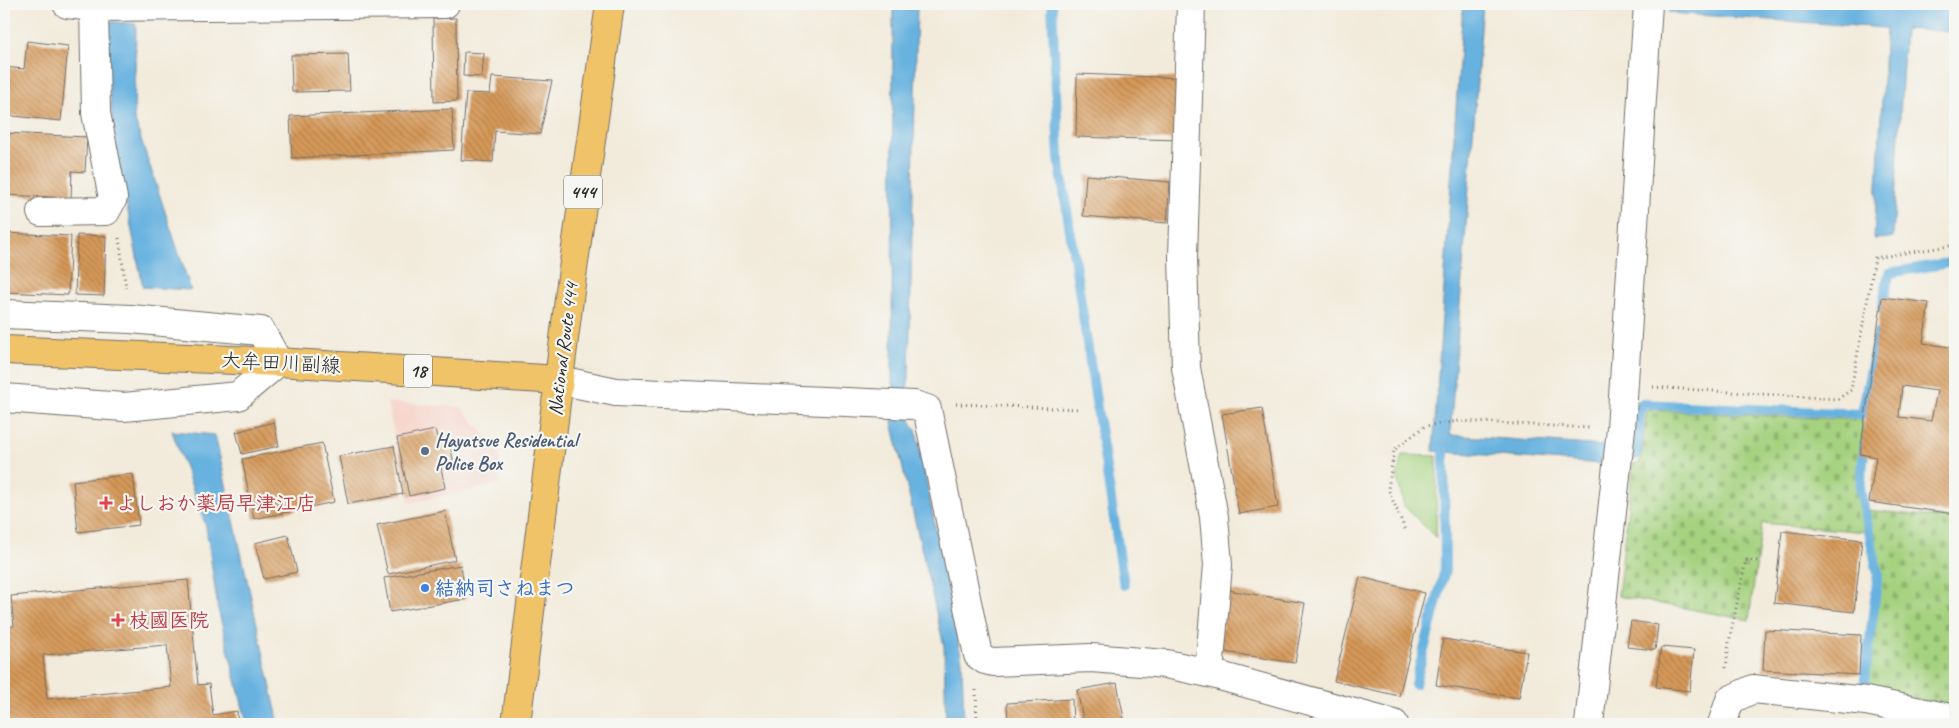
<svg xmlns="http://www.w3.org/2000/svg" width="1959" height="728" viewBox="0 0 1959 728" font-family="Caveat,'Klee One',sans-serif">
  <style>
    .built { fill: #f7d1c8 }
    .grass { fill: #a5d27f; stroke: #687e55 }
    .cemetery { fill: url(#cemetery-stones); stroke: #687e55 }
    .water { fill: #68b2e0; stroke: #4a6e86 }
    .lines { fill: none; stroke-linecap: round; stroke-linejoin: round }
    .stream { stroke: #68b2e0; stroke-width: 10 }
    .building { fill: url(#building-back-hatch); fill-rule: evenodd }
    .street-casing { stroke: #716e69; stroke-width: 30 }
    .primary-casing { stroke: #716e69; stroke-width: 30 }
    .highway-casing { stroke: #716e69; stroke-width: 30 }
    .path { stroke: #716e69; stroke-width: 3; stroke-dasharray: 1 4; stroke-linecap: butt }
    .street { stroke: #fff; stroke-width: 28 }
    .primary { stroke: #f0c369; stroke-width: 28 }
    .highway { stroke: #f0c369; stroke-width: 28 }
    .service-dot { fill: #5c6f8a; stroke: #f6f6f2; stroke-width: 2 }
    .health-dot { fill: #e0444e; stroke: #f6f6f2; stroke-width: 2 }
    .shop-dot { fill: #3f7fe0; stroke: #f6f6f2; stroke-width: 2 }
    .labels { text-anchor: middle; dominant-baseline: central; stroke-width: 4.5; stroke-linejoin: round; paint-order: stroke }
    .shield { fill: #f6f6f2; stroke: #686867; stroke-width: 1 }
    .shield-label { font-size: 19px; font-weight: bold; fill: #2b2b2b }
    .street-label { font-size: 20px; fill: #2b2b2b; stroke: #f6f6f2 }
    .service-label { font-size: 20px; font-weight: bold; fill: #4e5e75; stroke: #f6f6f2; text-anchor: start }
    .health-label { font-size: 20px; font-weight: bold; fill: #be3a42; stroke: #f6f6f2; text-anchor: start }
    .shop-label { font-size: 20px; font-weight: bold; fill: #366cbe; stroke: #f6f6f2; text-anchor: start }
  </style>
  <defs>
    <pattern id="cemetery-stones" width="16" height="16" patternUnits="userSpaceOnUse" patternTransform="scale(1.25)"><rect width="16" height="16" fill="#a5d27f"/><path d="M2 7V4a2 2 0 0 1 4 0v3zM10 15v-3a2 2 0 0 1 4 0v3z" fill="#8eb46e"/></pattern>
    <pattern id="building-back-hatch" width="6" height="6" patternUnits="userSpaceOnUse" patternTransform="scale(1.25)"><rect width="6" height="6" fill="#d69959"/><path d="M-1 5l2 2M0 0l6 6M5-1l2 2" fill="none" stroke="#ae7d4a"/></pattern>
  </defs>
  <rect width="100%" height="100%" fill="#f6f6f2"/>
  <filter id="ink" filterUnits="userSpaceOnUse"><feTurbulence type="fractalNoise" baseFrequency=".02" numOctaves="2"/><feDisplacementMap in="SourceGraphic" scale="10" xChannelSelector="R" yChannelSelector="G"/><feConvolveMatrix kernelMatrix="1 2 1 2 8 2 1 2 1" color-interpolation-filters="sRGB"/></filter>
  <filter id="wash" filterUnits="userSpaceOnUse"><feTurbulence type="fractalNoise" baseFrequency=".0096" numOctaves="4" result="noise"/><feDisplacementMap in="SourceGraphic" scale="20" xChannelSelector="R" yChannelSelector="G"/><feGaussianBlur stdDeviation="1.12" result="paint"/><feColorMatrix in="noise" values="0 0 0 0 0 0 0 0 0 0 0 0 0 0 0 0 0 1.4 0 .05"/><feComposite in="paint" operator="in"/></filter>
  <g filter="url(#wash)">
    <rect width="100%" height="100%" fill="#f2ebdb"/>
    <!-- built -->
    <polygon class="built" points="387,402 461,407 500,453 500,484 409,503"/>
    <!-- grass -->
    <polygon class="grass" points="1402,455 1437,456 1436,538 1404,506 1397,477"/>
    <!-- cemetery -->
    <g class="cemetery">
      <polygon points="1647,410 1863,420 1858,491 1867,532 1762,523 1749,620 1618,596 1633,464 1640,463"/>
      <polygon points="1867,510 1955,519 1955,709 1866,685 1880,575"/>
    </g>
    <!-- water -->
    <g class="water">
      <polygon points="893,4 917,4 909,378 903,409 916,430 962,661 964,724 946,724 944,646 892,422 898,397 892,381"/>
      <polygon points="1463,4 1483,4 1450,435 1604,446 1602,464 1433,451"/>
      <polygon points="1529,4 1633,4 1629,11"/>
      <polygon points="1642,4 1955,4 1955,32 1905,29 1893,238 1874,239 1886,28 1670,13 1665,5"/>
      <polygon points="104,21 136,24 134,118 191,290 143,287 114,141"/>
      <polygon points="172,431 215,435 279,724 247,724 218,609 206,526"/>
    </g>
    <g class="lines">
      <!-- stream -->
      <g class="stream">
        <polyline points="1052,4 1059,158 1124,585"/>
        <polyline points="1882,309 1889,273 1955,262"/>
        <polyline points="1636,455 1641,404 1862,414 1878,333"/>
        <polyline points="1415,684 1445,570 1444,452"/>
        <polyline points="1864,686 1878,574 1860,489 1865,443"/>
      </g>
    </g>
    <g id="blocks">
      <!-- building -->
      <g class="building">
        <polygon points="456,18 457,101 434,102 433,19"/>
        <polygon points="27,41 68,46 61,121 4,115 4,67 24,69"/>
        <polygon points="464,52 484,53 482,77 463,76"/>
        <polygon points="348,54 350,91 292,92 291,55"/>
        <polygon points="1077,74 1182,78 1180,140 1076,137"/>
        <polygon points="492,77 552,81 540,134 495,131 493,162 461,160 466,93 490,94"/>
        <polygon points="452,109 454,150 292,158 290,116"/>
        <polygon points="4,133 87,137 85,172 72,171 71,198 4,195"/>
        <polygon points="1086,175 1170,182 1167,223 1083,216"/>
        <polygon points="4,233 71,236 68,295 4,292"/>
        <polygon points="77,235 106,236 104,296 75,295"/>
        <path d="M1882,297L1929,303L1923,343L1955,348V514L1869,502L1876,457L1860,454ZM1902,386L1937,391L1931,421L1899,417Z"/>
        <polygon points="1262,408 1278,507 1239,514 1222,414"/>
        <polygon points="274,422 279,446 242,454 236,432"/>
        <polygon points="435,430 437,437 448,435 454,464 441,467 445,488 409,496 397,438"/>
        <polygon points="322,443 334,502 254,519 242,459"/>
        <polygon points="394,446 403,494 348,504 339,456"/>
        <polygon points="133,474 139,525 78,532 73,481"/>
        <polygon points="445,511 455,560 388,574 377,525"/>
        <polygon points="1782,531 1862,540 1854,612 1774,603"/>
        <polygon points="288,535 297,572 264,579 255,543"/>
        <polygon points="461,565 466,599 390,612 384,578"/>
        <polygon points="1360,577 1425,593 1399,696 1334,681"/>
        <path d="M188,580L198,685L209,684L213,715L237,711L238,724H4V627L14,626L11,596ZM167,645L171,687L47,699L43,655Z"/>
        <polygon points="1228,590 1305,603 1295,663 1218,651"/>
        <polygon points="1631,621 1658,625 1655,650 1627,647"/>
        <polygon points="1765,630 1861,635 1859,675 1763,670"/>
        <polygon points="1443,639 1527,652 1519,698 1436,685"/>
        <polygon points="1661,647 1694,650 1690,691 1656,687"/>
        <polygon points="1117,683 1125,724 1084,724 1077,690"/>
        <polygon points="1072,699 1073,724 1008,724 1007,703"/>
      </g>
    </g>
  </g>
  <g filter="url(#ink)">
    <use href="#blocks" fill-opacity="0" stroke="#716e69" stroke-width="1"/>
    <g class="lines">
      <!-- street casing -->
      <g class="street-casing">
        <g id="street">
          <polyline points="67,4 94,7 445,4"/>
          <polyline points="1191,4 1183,256 1186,368 1214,517 1218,565 1209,673"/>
          <polyline points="41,212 106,211 113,198 96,113 94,7"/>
          <polyline points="4,314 131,319 261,331 278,362 238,396 124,407 4,398"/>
          <polyline points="559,380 616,392 914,405 927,409 978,655 985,660 993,662 1091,658 1166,664 1209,673 1394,724"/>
          <polyline points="1589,724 1621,429 1648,4"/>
          <polyline points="1722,724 1730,700 1753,689 1866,701 1955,719"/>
        </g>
      </g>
      <!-- primary casing -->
      <g class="primary-casing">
        <polyline id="primary" points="4,350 278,362 559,380"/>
      </g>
      <!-- highway casing -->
      <g class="highway-casing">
        <polyline id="highway" points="516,724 570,291 610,4"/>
      </g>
      <!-- path -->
      <g class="path">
        <polyline points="119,238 126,288"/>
        <polyline points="1653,387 1838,399 1851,390 1875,258 1955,245"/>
        <polyline points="956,404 1080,409"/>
        <polyline points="1405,529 1388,489 1394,450 1425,426 1459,421 1590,428"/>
        <polyline points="1726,668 1729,642 1746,560 1758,561"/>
        <polyline points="976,690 977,724"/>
      </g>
      <!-- street -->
      <use href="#street" class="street"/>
      <!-- primary -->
      <use href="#primary" class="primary"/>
      <!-- highway -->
      <use href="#highway" class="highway"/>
    </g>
  </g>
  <!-- markers -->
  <circle class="service-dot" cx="425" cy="451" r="5"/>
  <g class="health-dot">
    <path d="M103.5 495.5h5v5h5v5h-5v5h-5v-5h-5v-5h5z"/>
    <path d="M115.5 612.5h5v5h5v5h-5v5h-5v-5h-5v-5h5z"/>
  </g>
  <circle class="shop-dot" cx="425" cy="588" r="5"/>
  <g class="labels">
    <!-- shield labels -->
    <g class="shield">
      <rect x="564" y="175.5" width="38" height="33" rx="4"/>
      <rect x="404" y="354.5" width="28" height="33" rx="4"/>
    </g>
    <g class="shield-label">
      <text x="583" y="192">444</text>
      <text x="418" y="371">18</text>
    </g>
    <!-- street labels -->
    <g class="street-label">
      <text transform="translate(563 349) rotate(-83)">National Route 444</text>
      <text transform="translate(281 363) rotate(3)">大牟田川副線</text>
    </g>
    <!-- service labels -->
    <g class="service-label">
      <text x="435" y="440">Hayatsue Residential<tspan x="435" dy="23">Police Box</tspan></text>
    </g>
    <!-- health labels -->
    <g class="health-label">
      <text x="116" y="503">よしおか薬局早津江店</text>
      <text x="129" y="620">枝國医院</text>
    </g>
    <!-- shop labels -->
    <g class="shop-label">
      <text x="435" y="588">結納司さねまつ</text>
    </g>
  </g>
  <!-- margin -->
  <rect width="1959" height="728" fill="none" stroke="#f6f6f2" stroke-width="20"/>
</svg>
